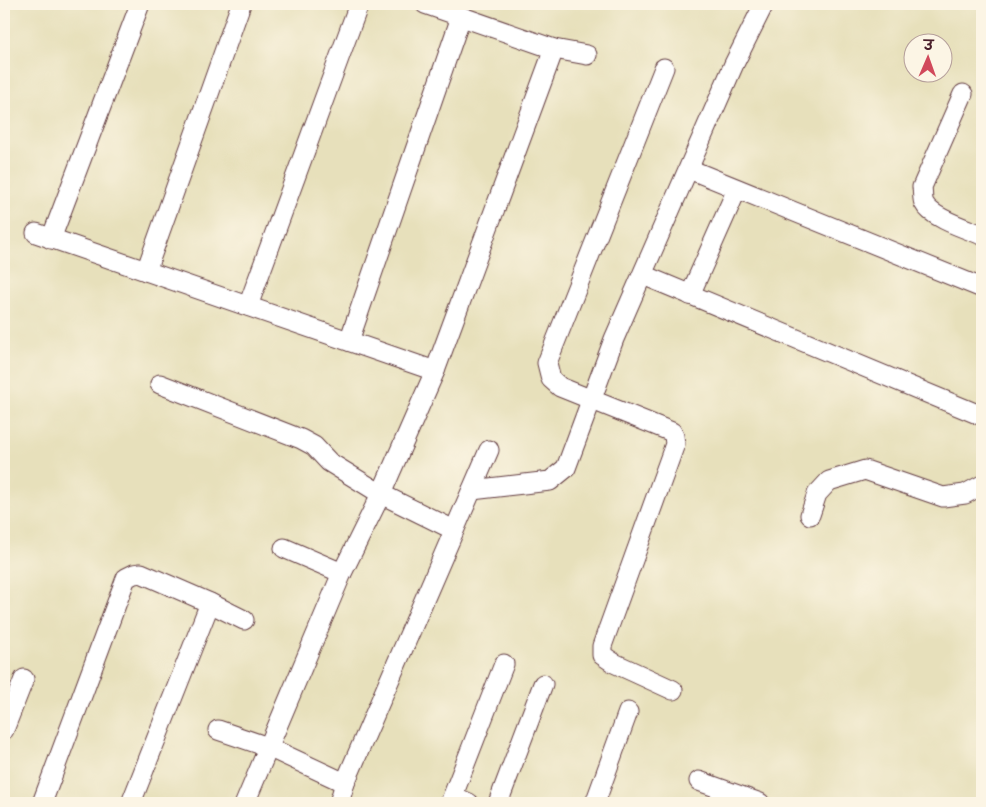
<svg xmlns="http://www.w3.org/2000/svg" width="986" height="807" viewBox="0 0 986 807" font-family="Mali,'Playpen Sans Deva',sans-serif">
  <style>
    .lines { fill: none; stroke-linecap: round; stroke-linejoin: round }
    .minor-casing { stroke: #623c41; stroke-width: 21 }
    .minor { stroke: #fff; stroke-width: 19 }
  </style>
  <rect width="100%" height="100%" fill="#fcf5e5"/>
  <filter id="ink" filterUnits="userSpaceOnUse"><feTurbulence type="fractalNoise" baseFrequency=".02" numOctaves="2"/><feDisplacementMap in="SourceGraphic" scale="10" xChannelSelector="R" yChannelSelector="G"/><feConvolveMatrix kernelMatrix="1 2 1 2 8 2 1 2 1" color-interpolation-filters="sRGB"/></filter>
  <filter id="wash" filterUnits="userSpaceOnUse"><feTurbulence type="fractalNoise" baseFrequency=".0096" numOctaves="4" result="noise"/><feDisplacementMap in="SourceGraphic" scale="20" xChannelSelector="R" yChannelSelector="G"/><feGaussianBlur stdDeviation="1.12" result="paint"/><feColorMatrix in="noise" values="0 0 0 0 0 0 0 0 0 0 0 0 0 0 0 0 0 1.4 0 .05"/><feComposite in="paint" operator="in"/></filter>
  <g filter="url(#wash)">
    <rect width="100%" height="100%" fill="#e7e0bb"/>
  </g>
  <g filter="url(#ink)">
    <g class="lines">
      <!-- minor casing -->
      <g class="minor-casing">
        <g id="minor">
          <polyline points="425,4 554,49 587,55"/>
          <polyline points="664,68 547,363 551,379 560,387 672,432 674,436 675,444 602,646 602,655 614,663 673,690"/>
          <path d="M963,94L922,187C923,192 922,199 924,203C931,218 967,229 982,235"/>
          <polyline points="689,169 982,288"/>
          <polyline points="36,233 435,371 381,494 342,573 245,803"/>
          <polyline points="51,239 140,4"/>
          <polyline points="146,271 241,4"/>
          <polyline points="643,275 982,416"/>
          <polyline points="690,295 737,189"/>
          <polyline points="248,306 359,4"/>
          <polyline points="349,341 461,17"/>
          <polyline points="435,371 554,49"/>
          <polyline points="160,384 301,439 314,446 329,462 381,494 454,530"/>
          <polyline points="472,490 550,481 566,468 614,339 734,64 764,4"/>
          <polyline points="810,515 817,494 829,481 865,470 943,497 965,494 982,485"/>
          <polyline points="284,548 342,573"/>
          <polyline points="4,730 24,679"/>
          <polyline points="218,730 268,747 345,783"/>
          <polyline points="699,781 760,803"/>
          <polyline points="453,796 469,803"/>
          <polyline points="42,803 126,578 134,574 141,573 210,603 244,620"/>
          <polyline points="131,803 210,603"/>
          <polyline points="339,803 345,783 489,450"/>
          <polyline points="450,803 504,664"/>
          <polyline points="498,803 543,684"/>
          <polyline points="595,803 628,712"/>
        </g>
      </g>
      <!-- minor -->
      <use href="#minor" class="minor"/>
    </g>
  </g>
  <!-- margin -->
  <rect width="986" height="807" fill="none" stroke="#fcf5e5" stroke-width="20"/>
  <!-- north arrow -->
  <g transform="translate(928 58) rotate(2)"><circle r="24" fill="#fcf5e5" stroke="#b59f9b"/>
  <path d="M0-4L9 19L0 12L-9 19Z" fill="#d1495b"/>
  <text y="-8" font-size="14" font-weight="bold" text-anchor="middle" fill="#4a1f2b">उ</text>
  </g>
</svg>
